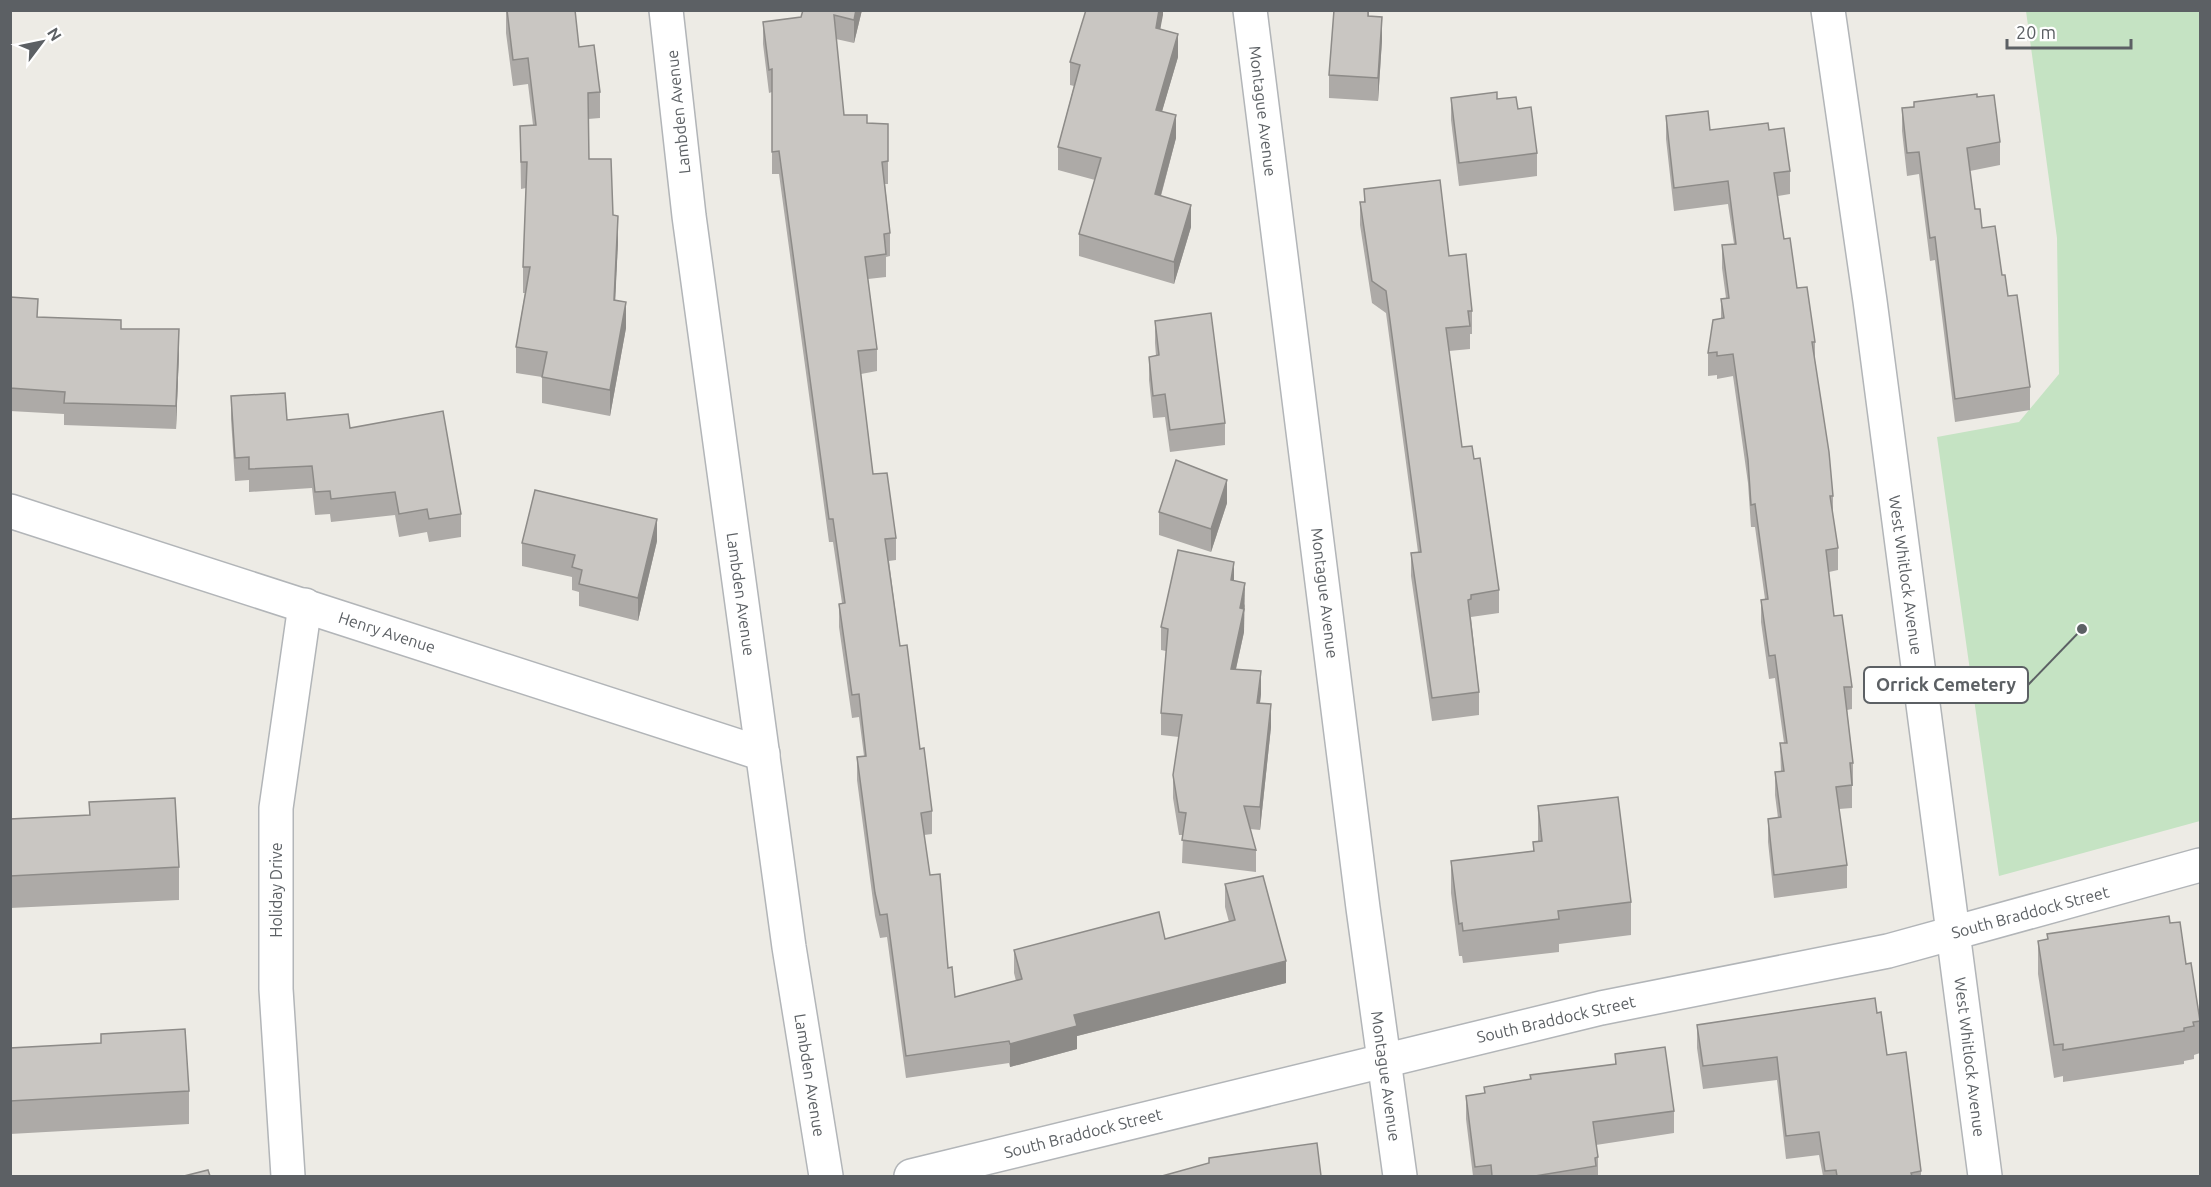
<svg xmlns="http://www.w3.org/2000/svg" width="2211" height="1187" viewBox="0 0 2211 1187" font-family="Ubuntu,sans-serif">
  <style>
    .green { fill: #c5e3c3 }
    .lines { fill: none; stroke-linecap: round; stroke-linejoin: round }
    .minor-casing { stroke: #b2b5b8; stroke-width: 36 }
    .minor { stroke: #fff; stroke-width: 33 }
    .wall { fill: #adaaa7 }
    .shaded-wall { fill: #8d8b88 }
    .building { fill: #c9c6c2; stroke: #8d8b88; stroke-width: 1.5 }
    .labels { text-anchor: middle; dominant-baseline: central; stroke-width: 4.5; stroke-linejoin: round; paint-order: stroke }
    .street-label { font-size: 16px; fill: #5c6064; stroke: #fff }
    .leader { fill: none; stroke: #5c6064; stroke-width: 2 }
    .callout-dot { fill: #5c6064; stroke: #fff; stroke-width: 2 }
    .callout { fill: #fff; stroke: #5c6064; stroke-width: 2 }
    .callout-label { font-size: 18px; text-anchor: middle; font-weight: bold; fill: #5c6064 }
  </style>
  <rect width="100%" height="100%" fill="#edebe5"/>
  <!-- green -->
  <polygon class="green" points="2026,11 2200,11 2200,821 1999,876 1937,437 2019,422 2059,374 2057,238"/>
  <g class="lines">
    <!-- minor casing -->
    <g class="minor-casing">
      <g id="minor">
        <polyline points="666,10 689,216 789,947 826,1176"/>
        <polyline points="1250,10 1363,908 1400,1176"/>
        <polyline points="1828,10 1870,301 1985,1176"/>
        <polyline points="10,511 763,754"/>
        <polyline points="288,1176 276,989 276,808 305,605"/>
        <polyline points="911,1176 1601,1008 1888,951 2200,865"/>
      </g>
    </g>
    <!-- minor -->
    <use href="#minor" class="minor"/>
  </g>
  <!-- wall -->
  <g class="wall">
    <polygon points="506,10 579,47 600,92 600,118 588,119 589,159 613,215 618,242 615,300 626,328 610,416 542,403 542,377 516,373 516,347 525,293 523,293 523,267 526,188 521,189 520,126 533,125 528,84 513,86 506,33"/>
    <polygon points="862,10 854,43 836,39 844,115 867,123 888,124 888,184 885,184 890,233 890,256 886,257 886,277 868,279 877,349 877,371 861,374 873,474 896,538 896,560 889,561 900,646 932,811 932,834 924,835 930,875 948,968 955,997 1016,981 1014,973 1014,950 1165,939 1229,922 1225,907 1225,884 1286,983 1077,1036 1077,1049 1010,1067 1009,1063 906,1078 887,937 880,938 875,916 857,780 857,757 864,756 859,717 852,718 839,627 839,604 842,603 833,542 829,542 779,174 772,174 772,92 769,93 763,44 763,22"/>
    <polygon points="1163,10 1160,29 1178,57 1162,111 1176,138 1161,196 1191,227 1174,284 1079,256 1079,234 1095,180 1058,170 1058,147 1074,86 1070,85 1070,62"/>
    <polygon points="1369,10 1369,16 1382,40 1378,101 1329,98 1329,75"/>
    <polygon points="1977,97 2000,142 2000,165 1970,171 1975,209 2002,275 2008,296 2030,387 2030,410 1955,422 1935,260 1930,261 1919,174 1907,176 1902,131 1902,108"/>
    <polygon points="1451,98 1497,99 1537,153 1537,176 1459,186 1451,120"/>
    <polygon points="1666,116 1710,130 1769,130 1790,171 1790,194 1778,196 1784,239 1797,288 1815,342 1815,361 1833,496 1833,516 1838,548 1838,570 1829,572 1834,616 1852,687 1852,709 1847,710 1853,763 1853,786 1852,786 1852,808 1839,809 1847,865 1847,888 1774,898 1768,842 1768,819 1778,818 1775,795 1775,772 1781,772 1780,743 1784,743 1775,678 1769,679 1761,622 1761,600 1765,599 1755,527 1751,527 1748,483 1733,376 1717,379 1717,375 1708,376 1708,353 1721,319 1721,299 1726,298 1722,268 1722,245 1734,244 1728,204 1674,211 1666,139"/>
    <polygon points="1364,189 1449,256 1472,311 1472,334 1470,334 1470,349 1449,351 1462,447 1474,459 1499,590 1499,613 1471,617 1479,692 1479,715 1432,721 1411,576 1411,553 1418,552 1386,313 1372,303 1360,225 1360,202 1364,202"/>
    <polygon points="10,297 38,317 121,329 179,352 176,429 64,425 64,414 10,411"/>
    <polygon points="1155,321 1225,423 1225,445 1170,452 1165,417 1153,418 1149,380 1149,357 1156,356 1155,343"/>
    <polygon points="231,396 287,420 350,428 461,514 461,537 429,542 427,532 399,537 395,515 331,522 330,514 315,515 312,488 249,492 249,480 235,481 231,419"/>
    <polygon points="1227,503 1211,552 1159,535 1159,512"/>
    <polygon points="657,541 638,621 579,606 579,592 572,590 572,577 522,566 522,543"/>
    <polygon points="1234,581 1245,606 1244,612 1244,632 1236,669 1261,694 1260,703 1271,727 1260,830 1250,829 1256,850 1256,872 1182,863 1183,835 1179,835 1173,798 1173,775 1179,737 1161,735 1161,713 1166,651 1161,650 1161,627"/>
    <polygon points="89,802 179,867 179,900 10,908 10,819 89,815"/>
    <polygon points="1538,806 1631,902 1631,935 1559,944 1559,952 1463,963 1462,956 1459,956 1451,893 1451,861 1533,851 1533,842 1538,841"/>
    <polygon points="2170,923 2186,964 2200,1021 2200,1053 2194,1055 2194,1059 2184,1061 2184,1064 2063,1082 2063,1076 2054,1078 2038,974 2038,941 2047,939 2047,934"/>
    <polygon points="1877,1013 1887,1055 1921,1171 1921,1176 1823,1176 1819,1155 1786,1159 1777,1080 1703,1089 1697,1048 1697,1025"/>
    <polygon points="10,1048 189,1091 189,1124 10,1134"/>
    <polygon points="1615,1054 1674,1111 1674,1133 1596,1145 1598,1157 1598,1176 1473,1176 1466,1119 1466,1096 1484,1093 1484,1087 1530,1079 1530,1075 1615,1064"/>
  </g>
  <!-- shaded-wall -->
  <g class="shaded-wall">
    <polygon points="856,10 862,10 854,43 854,20"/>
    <polygon points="1159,10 1163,10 1163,15 1156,51 1156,28"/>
    <polygon points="1382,17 1382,40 1378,101 1378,78"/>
    <polygon points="1178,34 1178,57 1156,132 1156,110"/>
    <polygon points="1176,115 1176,138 1155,217 1155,194"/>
    <polygon points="1191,205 1191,227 1174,284 1174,262"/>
    <polygon points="618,216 618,242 614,326 614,300"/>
    <polygon points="626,302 626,328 610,416 610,390"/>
    <polygon points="179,329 179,352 176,429 176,406"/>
    <polygon points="1227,480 1227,503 1211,552 1211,529"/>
    <polygon points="657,519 657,541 638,621 638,598"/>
    <polygon points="1234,562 1234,584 1231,580"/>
    <polygon points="1245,583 1244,632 1231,691 1231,669 1240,608"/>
    <polygon points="1261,671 1261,694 1257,725 1257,703"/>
    <polygon points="1271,704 1271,727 1260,830 1260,807"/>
    <polygon points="1286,961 1286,983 1077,1036 1077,1049 1010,1067 1010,1044 1074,1015"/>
  </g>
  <!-- building -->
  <g class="building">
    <polygon points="507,10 575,10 579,47 594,45 600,92 588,93 589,159 611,159 613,215 618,216 614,300 626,302 610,390 542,377 547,352 516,347 530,267 523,267 527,162 521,162 520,126 536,125 528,58 513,60"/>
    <polygon points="803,10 856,10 854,20 834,15 844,115 867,115 867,123 888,124 888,161 882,162 890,233 884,234 886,254 865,257 877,349 858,351 873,474 887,473 896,538 885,539 900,646 907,645 920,749 924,748 932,811 921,813 930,875 940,874 948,968 952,967 955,997 1022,979 1014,950 1159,912 1165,939 1235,920 1225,884 1263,876 1286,961 1074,1015 1077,1026 1010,1044 1009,1041 906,1056 887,914 880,915 875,893 857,757 866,756 859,694 852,695 839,604 845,603 833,519 829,519 779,151 772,152 772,69 769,70 763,22 801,17"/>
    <polygon points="1086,10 1159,10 1156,28 1178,34 1156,110 1176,115 1155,194 1191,205 1174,262 1079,234 1101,158 1058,147 1080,65 1070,62"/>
    <polygon points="1334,10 1368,10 1368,16 1382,17 1378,78 1329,75"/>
    <polygon points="1497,92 1497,99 1516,97 1518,109 1531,107 1537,153 1459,163 1451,98"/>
    <polygon points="1977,94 1977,97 1994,95 2000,142 1967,148 1975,209 1980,209 1982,228 1995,226 2002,275 2005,275 2008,296 2017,295 2030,387 1955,399 1935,237 1930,238 1919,152 1907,153 1902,108 1914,107 1914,102"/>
    <polygon points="1708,111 1710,130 1768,123 1769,130 1784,128 1790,171 1774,173 1784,239 1790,238 1797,288 1807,287 1815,342 1812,342 1829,452 1833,496 1830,496 1838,548 1826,550 1834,616 1842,615 1852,687 1844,687 1853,763 1850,763 1852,785 1836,787 1847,865 1774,875 1768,819 1781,817 1775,772 1784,771 1780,743 1787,743 1775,655 1769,656 1761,600 1768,599 1755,504 1751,505 1748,460 1733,354 1717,356 1717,352 1708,353 1713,320 1724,318 1721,299 1729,298 1722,245 1736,244 1728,181 1674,188 1666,116"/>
    <polygon points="1440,180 1449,256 1466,254 1472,311 1468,311 1470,326 1446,328 1462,447 1472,446 1474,459 1480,458 1499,590 1471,595 1471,599 1468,600 1479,692 1432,698 1411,553 1421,552 1386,291 1372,281 1360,202 1365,202 1364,189"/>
    <polygon points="10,297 38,299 37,317 121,320 121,329 179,329 176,406 64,403 65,392 10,388"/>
    <polygon points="1211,313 1225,423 1170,430 1165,394 1153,396 1149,357 1159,355 1155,321"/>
    <polygon points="285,393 287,420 348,414 350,428 443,411 461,514 429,519 427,509 399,514 395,492 331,499 330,491 315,492 312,466 249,469 249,457 235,458 231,396"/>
    <polygon points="1176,460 1227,480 1211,529 1159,512"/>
    <polygon points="535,490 657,519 638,598 579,584 582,570 572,567 575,555 522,543"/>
    <polygon points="1178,550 1234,562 1231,580 1245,583 1240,608 1244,609 1231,669 1261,671 1257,703 1271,704 1260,807 1244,806 1256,850 1182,840 1186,813 1179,812 1173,775 1182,715 1161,713 1168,629 1161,627"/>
    <polygon points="1618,797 1631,902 1558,911 1559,919 1463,931 1462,923 1459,924 1451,861 1534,851 1533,842 1542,841 1538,806"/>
    <polygon points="175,798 179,867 10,876 10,819 90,815 89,802"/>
    <polygon points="2169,916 2170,923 2180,922 2186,964 2191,963 2200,1021 2193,1022 2194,1026 2184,1028 2184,1031 2063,1050 2063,1044 2054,1045 2038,941 2048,939 2047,934"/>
    <polygon points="1875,998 1877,1013 1881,1012 1887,1055 1906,1052 1921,1171 1911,1173 1912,1176 1837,1176 1836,1170 1825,1171 1819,1132 1786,1136 1777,1057 1703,1066 1697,1025"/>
    <polygon points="185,1029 189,1091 10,1101 10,1048 101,1043 101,1034"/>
    <polygon points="1665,1047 1674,1111 1593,1122 1598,1157 1595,1158 1596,1166 1535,1176 1492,1176 1491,1165 1475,1167 1466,1096 1485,1093 1484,1087 1531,1079 1530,1075 1616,1064 1615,1054"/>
    <polygon points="1317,1143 1321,1176 1162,1176 1209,1163 1209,1158"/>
    <polygon points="208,1170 210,1176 184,1176"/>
  </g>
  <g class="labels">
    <!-- street labels -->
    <g class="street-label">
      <text transform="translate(1263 111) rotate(83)">Montague Avenue</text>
      <text transform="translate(678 112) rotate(-96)">Lambden Avenue</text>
      <text transform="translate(1906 575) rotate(82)">West Whitlock Avenue</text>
      <text transform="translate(1325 593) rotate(83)">Montague Avenue</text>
      <text transform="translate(741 594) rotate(82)">Lambden Avenue</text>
      <text transform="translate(387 632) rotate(18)">Henry Avenue</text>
      <text transform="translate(276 890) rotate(-90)">Holiday Drive</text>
      <text transform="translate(2030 912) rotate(-15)">South Braddock Street</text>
      <text transform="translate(1556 1019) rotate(-13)">South Braddock Street</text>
      <text transform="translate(1970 1057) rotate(83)">West Whitlock Avenue</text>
      <text transform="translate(810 1075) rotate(81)">Lambden Avenue</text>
      <text transform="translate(1386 1076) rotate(82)">Montague Avenue</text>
      <text transform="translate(1083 1133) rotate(-14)">South Braddock Street</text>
    </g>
  </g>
  <!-- callouts -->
  <path class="leader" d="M2082 629L2028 685"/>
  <circle class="callout-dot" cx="2082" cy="629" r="6"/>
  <rect class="callout" x="1864" y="667" width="164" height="36" rx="6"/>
  <g class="callout-label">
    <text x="1946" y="691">Orrick Cemetery</text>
  </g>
  <!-- border -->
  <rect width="2211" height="1187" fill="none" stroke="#5c6064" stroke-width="24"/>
  <!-- north arrow -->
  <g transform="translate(42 42) rotate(58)" stroke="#ffffff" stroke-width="4.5" paint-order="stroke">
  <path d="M0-4.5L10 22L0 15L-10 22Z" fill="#5c6064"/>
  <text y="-9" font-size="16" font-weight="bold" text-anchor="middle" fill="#5c6064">N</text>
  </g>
  <!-- scale -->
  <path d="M2007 39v9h124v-9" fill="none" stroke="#5c6064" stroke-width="3"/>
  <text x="2016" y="39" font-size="18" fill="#5c6064" stroke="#ffffff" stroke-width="4.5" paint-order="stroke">20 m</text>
</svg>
